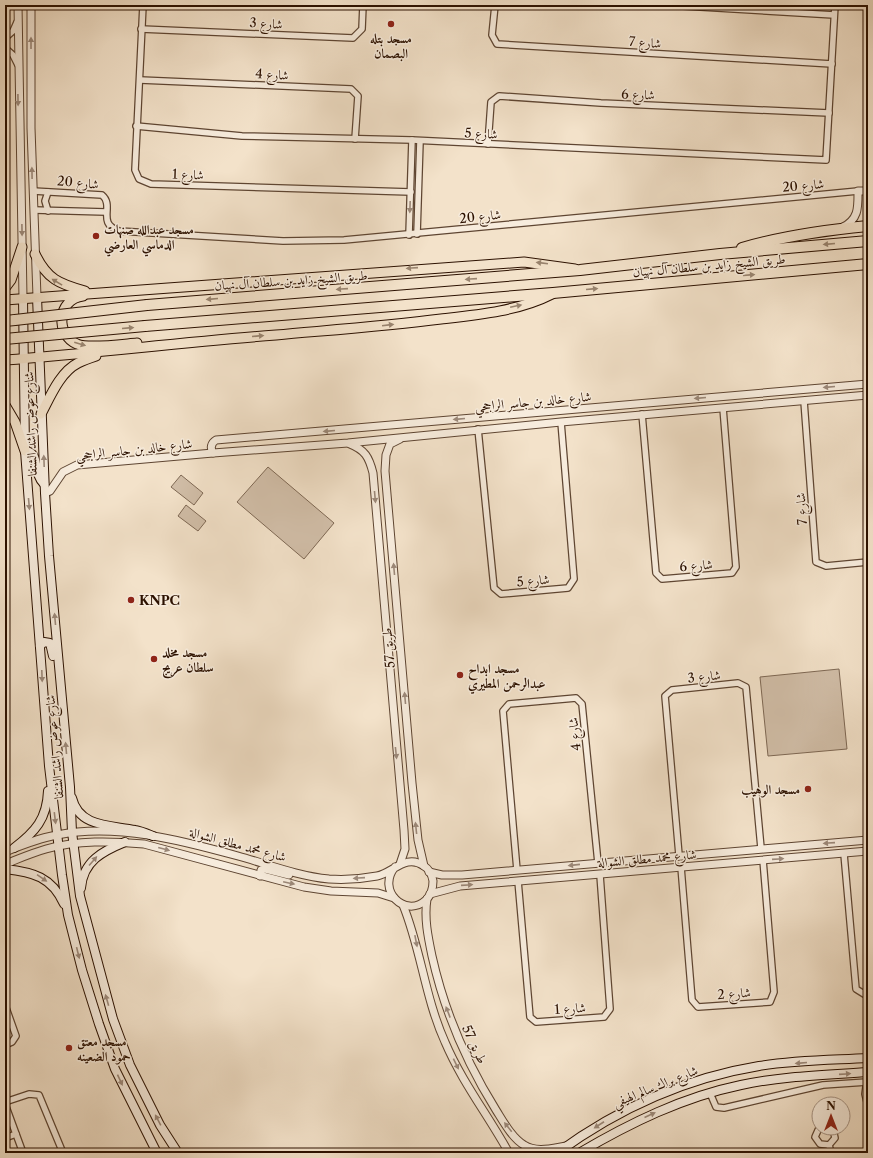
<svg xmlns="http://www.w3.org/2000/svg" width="873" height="1158" viewBox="0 0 873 1158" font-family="'Libre Caslon Text',Amiri,serif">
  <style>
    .green { fill: #d1bea8; stroke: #7e6854 }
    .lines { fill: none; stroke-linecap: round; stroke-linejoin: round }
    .minor-casing { stroke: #5e4532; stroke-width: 8 }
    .tertiary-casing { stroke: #5e4532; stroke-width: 9 }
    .secondary-casing { stroke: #2c1100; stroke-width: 10 }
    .primary-casing { stroke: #2c1100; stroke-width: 11 }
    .motorway-casing { stroke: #2c1100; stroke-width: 12 }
    .minor { stroke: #f7ecdd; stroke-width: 5.5 }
    .tertiary { stroke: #f7ecdd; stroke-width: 7 }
    .secondary { stroke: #f7ecdd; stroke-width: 8 }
    .primary { stroke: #f3e2ca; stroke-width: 9 }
    .motorway { stroke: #f3e2ca; stroke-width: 10 }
    .motorway-bridge-casing { stroke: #2c1100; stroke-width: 12; stroke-linecap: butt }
    .motorway-bridge { stroke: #f3e2ca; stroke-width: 10 }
    .oneway { fill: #9c897a }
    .oneway2 { fill: #99846f }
    .poi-dot { fill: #8f2418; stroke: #f7ecdd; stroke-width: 1.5 }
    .labels { text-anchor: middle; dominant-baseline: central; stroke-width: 3; stroke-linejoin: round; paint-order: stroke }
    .street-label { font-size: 13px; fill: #2c1100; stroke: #f7ecdd }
    .poi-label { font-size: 13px; font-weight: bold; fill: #2c1100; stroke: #f7ecdd; text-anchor: start }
  </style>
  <rect width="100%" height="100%" fill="#f3e2ca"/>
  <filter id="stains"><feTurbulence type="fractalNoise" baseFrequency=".005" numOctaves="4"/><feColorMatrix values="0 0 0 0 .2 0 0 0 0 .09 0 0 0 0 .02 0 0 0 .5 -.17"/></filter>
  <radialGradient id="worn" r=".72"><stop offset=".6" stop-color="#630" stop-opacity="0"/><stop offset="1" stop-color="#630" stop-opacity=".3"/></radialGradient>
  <!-- green -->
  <g class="green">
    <polygon points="268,467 334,523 304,559 237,502"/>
    <polygon points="181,475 203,493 194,505 171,487"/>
    <polygon points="186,505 206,521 198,531 178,516"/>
    <polygon points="839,669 847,749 768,756 760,677"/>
  </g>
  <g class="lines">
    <!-- minor casing -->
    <g class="minor-casing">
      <g id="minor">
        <polyline points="143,5 135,170 139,179 151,184 411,192"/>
        <polyline points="495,5 492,35 497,44 832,64"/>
        <polyline points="666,5 834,15"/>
        <polyline points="141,29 353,38 362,29 363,5"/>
        <polyline points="5,38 13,31 17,22"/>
        <polyline points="5,48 13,55 18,65"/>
        <polyline points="140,80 351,89 358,96 355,139"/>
        <polyline points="136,126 242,136 412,140 826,160 835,5"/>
        <polyline points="488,144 491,102 499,96 601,103 829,113"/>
        <path d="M33,191L102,195C115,206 96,223 119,231L283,241L344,240L858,191"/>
        <polyline points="34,210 106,212"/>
        <polyline points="48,211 45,201 48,192"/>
        <polyline points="417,234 420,141"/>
        <polyline points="409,235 412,140"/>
        <polyline points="804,401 816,562 826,566 868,562"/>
        <polyline points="642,414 656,573 662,579 732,573 736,567 723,408"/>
        <polyline points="478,429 494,588 501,594 568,588 574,579 561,422"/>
        <polyline points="844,854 856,989 864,994 868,994"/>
        <polyline points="679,855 665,696 672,690 738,683 746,687 761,848"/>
        <polyline points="681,867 692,1000 698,1007 770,1002 774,992 763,860"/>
        <polyline points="517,870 503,711 509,704 576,698 582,704 598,863"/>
        <polyline points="518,881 530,1017 536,1022 604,1017 610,1009 600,875"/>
        <polyline points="5,1005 16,1036 12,1042 5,1045"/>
        <polyline points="868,1072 865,1094 868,1106"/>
        <polyline points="710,1093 716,1107 724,1108 823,1085 867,1082"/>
        <polyline points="5,1102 29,1094 39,1095 63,1153"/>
        <polyline points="5,1104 23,1153"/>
        <polyline points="819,1128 815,1137 820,1144 829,1145"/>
        <polyline points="5,1138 16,1134"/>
        <polyline points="829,1145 835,1138 833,1129 830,1128"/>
        <polyline points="829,1145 831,1153"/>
        <polyline points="856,1153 868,1152"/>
      </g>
    </g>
    <!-- tertiary casing -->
    <g class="tertiary-casing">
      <g id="tertiary">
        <polyline points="18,5 23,298"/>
        <polyline points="31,5 31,128 37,297"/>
        <path d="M843,227C859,219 858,207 858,191H868"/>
        <path d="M868,384L216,440C211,443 210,448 213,453L348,443L561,422L868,395"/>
        <polyline points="400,439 390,444 386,455 385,471 412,783 418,840 424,866"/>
        <path d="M350,444C365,450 369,457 373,473L404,830L405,849L400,864"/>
        <polyline points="45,493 50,491 63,472 77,465 213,453"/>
        <path d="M5,852C22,845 39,838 57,835C116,823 180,840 238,856C267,864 298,876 329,879C344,880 361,879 377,876C393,873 406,853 424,866C429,869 432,875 433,881C433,888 431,895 426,900C405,919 376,890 395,867"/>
        <path d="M5,864C18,859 32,853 46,849C78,840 111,841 144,844L304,887L331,891L378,893L394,898"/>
        <polyline points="429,872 442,875 462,875 868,840"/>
        <polyline points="260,876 261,870 265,869 289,875"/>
        <polyline points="430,894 460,886 868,851"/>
        <path d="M427,899C424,918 428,937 432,956C444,1010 466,1062 496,1110C503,1121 512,1138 524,1145C536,1153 553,1148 566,1146"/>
        <path d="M403,905C421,949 425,998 445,1042C462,1082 488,1115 509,1153"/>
      </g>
    </g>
    <!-- secondary casing -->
    <g class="secondary-casing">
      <g id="secondary">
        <polyline points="37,297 45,493 49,556 70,787 72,832 80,896 113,1019 130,1065 160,1125 178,1153"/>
        <polyline points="23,298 25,451 49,766 62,875 68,915 82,970 99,1024 115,1069 157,1153"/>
        <path d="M25,451C41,452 32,473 44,484"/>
        <polyline points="40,646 44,642 50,643 53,656"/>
        <path d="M72,798C79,828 112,825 135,830C141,831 148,834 153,836"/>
        <path d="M14,848C35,832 47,819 48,791"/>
        <path d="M5,869C33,872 52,877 64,904"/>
        <path d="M81,888C83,861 103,851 125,842"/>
        <path d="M557,1153C616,1110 685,1078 759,1066C794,1060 832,1060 868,1058"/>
        <path d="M579,1153C630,1123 683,1097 741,1085C782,1076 826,1075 868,1072"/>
      </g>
    </g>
    <!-- primary casing -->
    <g class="primary-casing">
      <g id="primary">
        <path d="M35,254C47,279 59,284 85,291"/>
        <polyline points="5,288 11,280 22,247"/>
        <path d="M83,296C57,299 55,335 77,344C88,349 124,344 137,343"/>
        <polyline points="5,300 524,262 575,269"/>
        <path d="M5,360C95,353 185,342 276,335C331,330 386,326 441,319C477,315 519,311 552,294"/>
        <polyline points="5,405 15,422 25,451"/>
        <path d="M41,414C50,397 60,372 78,363C84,360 90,358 96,356"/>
      </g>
    </g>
    <!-- motorway casing -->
    <g class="motorway-casing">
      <g id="motorway">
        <path d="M742,248C783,236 826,230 868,226"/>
        <polyline points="147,305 580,270 720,254 868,241"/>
        <polyline points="5,321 15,320"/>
        <polyline points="145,326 553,293 868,264"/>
      </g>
    </g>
    <!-- minor -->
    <use href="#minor" class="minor"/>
    <!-- tertiary -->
    <use href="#tertiary" class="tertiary"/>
    <!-- secondary -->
    <use href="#secondary" class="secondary"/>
    <!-- primary -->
    <use href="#primary" class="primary"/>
    <!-- motorway -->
    <use href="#motorway" class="motorway"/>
    <!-- motorway-bridge casing -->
    <g class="motorway-bridge-casing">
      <g id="motorway-bridge">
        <polyline points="15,320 147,305"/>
        <polyline points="5,339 145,326"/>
      </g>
    </g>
    <!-- motorway-bridge -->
    <use href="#motorway-bridge" class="motorway-bridge"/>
  </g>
  <!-- one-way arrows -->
  <defs><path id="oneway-solid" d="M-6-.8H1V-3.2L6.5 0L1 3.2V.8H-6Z"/></defs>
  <g class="oneway">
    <use href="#oneway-solid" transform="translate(31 43) rotate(-90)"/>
    <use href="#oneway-solid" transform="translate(18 100) rotate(89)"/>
    <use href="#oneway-solid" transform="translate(32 173) rotate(-91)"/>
    <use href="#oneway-solid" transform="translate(410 207) rotate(92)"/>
    <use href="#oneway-solid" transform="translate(22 230) rotate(89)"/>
    <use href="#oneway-solid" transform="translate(829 387) rotate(175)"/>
    <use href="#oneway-solid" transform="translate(700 398) rotate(175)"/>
    <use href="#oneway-solid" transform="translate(459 419) rotate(175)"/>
    <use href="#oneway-solid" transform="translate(329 431) rotate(175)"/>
    <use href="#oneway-solid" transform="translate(44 461) rotate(-92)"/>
    <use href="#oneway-solid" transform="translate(375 497) rotate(85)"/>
    <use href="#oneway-solid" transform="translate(29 504) rotate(85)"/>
    <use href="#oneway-solid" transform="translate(394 569) rotate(-95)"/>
    <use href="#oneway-solid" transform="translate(55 619) rotate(-95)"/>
    <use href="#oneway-solid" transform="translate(42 676) rotate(88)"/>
    <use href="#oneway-solid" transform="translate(405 698) rotate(-95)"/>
    <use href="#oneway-solid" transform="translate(66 748) rotate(-95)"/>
    <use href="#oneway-solid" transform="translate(396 753) rotate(84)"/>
    <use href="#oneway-solid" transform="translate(55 818) rotate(83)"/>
    <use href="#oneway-solid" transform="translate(416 828) rotate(-96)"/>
    <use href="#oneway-solid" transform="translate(829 843) rotate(176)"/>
    <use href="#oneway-solid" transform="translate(164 849) rotate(15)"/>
    <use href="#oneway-solid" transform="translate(778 859) rotate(-4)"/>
    <use href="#oneway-solid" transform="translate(93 861) rotate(-49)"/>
    <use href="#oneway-solid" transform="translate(574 865) rotate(174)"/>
    <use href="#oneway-solid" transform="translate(42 878) rotate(34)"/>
    <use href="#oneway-solid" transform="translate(359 878) rotate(176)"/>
    <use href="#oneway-solid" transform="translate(289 883) rotate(12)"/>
    <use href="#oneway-solid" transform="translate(467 885) rotate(-4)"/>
    <use href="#oneway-solid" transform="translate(416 941) rotate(79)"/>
    <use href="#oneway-solid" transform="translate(78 953) rotate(76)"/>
    <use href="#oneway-solid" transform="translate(107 1000) rotate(-106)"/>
    <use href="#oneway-solid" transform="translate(448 1012) rotate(-111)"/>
    <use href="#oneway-solid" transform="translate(801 1063) rotate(175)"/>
    <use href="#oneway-solid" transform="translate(456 1064) rotate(64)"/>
    <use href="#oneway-solid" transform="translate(845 1074) rotate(-4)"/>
    <use href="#oneway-solid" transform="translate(120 1080) rotate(65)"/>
    <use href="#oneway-solid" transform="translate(650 1115) rotate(-24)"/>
    <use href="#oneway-solid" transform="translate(158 1120) rotate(-118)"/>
    <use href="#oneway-solid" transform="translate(599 1125) rotate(147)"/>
    <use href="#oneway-solid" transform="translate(508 1127) rotate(-128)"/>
  </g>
  <g class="oneway2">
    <use href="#oneway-solid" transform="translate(829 244) rotate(175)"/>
    <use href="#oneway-solid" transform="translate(542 263) rotate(-173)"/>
    <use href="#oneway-solid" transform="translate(412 268) rotate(176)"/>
    <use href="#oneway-solid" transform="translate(749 275) rotate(-5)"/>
    <use href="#oneway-solid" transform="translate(471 279) rotate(176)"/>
    <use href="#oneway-solid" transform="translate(57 282) rotate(-149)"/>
    <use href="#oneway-solid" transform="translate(342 289) rotate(176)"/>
    <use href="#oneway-solid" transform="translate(592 289) rotate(-5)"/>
    <use href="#oneway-solid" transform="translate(212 299) rotate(175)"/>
    <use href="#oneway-solid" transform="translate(516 306) rotate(-12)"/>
    <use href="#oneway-solid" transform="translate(388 325) rotate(-7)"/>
    <use href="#oneway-solid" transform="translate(128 328) rotate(-5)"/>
    <use href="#oneway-solid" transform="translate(258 336) rotate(-5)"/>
    <use href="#oneway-solid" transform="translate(80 344) rotate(16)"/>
  </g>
  <!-- markers -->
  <g class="poi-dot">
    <circle cx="391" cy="24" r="4"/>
    <circle cx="96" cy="236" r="4"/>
    <circle cx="131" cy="600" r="4"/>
    <circle cx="154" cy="659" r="4"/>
    <circle cx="460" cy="675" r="4"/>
    <circle cx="808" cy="789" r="4"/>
    <circle cx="69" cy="1048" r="4"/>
  </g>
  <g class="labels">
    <!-- street labels -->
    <g class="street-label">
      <text transform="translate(266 23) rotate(3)">شارع 3</text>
      <text transform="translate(645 42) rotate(4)">شارع 7</text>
      <text transform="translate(272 74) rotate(3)">شارع 4</text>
      <text transform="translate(638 94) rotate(2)">شارع 6</text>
      <text transform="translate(481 133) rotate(3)">شارع 5</text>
      <text transform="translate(188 174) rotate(2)">شارع 1</text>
      <text transform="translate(78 182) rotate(5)">شارع 20</text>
      <text transform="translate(803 185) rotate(-5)">شارع 20</text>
      <text transform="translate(480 216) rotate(-6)">شارع 20</text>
      <text transform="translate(709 265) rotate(-5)">طريق الشيخ زايد بن سلطان آل نهيان</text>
      <text transform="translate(291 280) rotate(-4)">طريق الشيخ زايد بن سلطان آل نهيان</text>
      <text transform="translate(533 401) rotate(-5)">شارع خالد بن جاسر الراجحي</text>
      <text transform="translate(30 424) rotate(-92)">شارع عوض راشد الشنفا</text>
      <text transform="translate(134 449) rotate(-6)">شارع خالد بن جاسر الراجحي</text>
      <text transform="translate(801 509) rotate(-94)">شارع 7</text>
      <text transform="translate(696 565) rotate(-5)">شارع 6</text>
      <text transform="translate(533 580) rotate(-5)">شارع 5</text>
      <text transform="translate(388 648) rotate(-95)">طريق 57</text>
      <text transform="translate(704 676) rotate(-6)">شارع 3</text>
      <text transform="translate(574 734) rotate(-96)">شارع 4</text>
      <text transform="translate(54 747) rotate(-95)">شارع عوض راشد الشنفا</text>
      <text transform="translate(238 844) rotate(15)">شارع محمد مطلق الشوالة</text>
      <text transform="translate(647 858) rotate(-5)">شارع محمد مطلق الشوالة</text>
      <text transform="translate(734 993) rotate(-4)">شارع 2</text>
      <text transform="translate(570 1008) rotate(-4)">شارع 1</text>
      <text transform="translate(475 1044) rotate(65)">طريق 57</text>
      <text transform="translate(655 1086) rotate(-22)">شارع براك سالم الهيفي</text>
    </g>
    <!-- poi labels -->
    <g class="poi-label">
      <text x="391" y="38" text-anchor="middle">مسجد بتله<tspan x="391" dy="15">البصمان</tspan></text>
      <text x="104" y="229">مسجد عبدالله صنهات<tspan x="104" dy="15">الدماسي العارضي</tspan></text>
      <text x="139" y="600">KNPC</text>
      <text x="162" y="652">مسجد مخلد<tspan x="162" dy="15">سلطان عريج</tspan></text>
      <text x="468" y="668">مسجد ابداح<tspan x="468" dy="15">عبدالرحمن المطيري</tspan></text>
      <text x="800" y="789" text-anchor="end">مسجد الوهيب</text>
      <text x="77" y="1041">مسجد معتق<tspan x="77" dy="15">حمود الضعينه</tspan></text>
    </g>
  </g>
  <!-- margin -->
  <rect width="873" height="1158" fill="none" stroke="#f3e2ca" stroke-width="20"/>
  <rect x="6" y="6" width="861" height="1146" fill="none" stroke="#2c1100" stroke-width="2"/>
  <rect x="10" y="10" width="853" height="1138" fill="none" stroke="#2c1100"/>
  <!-- north arrow -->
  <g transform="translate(831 1116)"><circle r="19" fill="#f7ecdd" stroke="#a69485"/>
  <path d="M0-3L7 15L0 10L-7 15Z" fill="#8f2418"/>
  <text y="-6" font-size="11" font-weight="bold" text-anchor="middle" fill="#2c1100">N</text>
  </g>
  <rect width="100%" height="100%" filter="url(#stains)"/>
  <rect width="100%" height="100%" fill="url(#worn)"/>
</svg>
